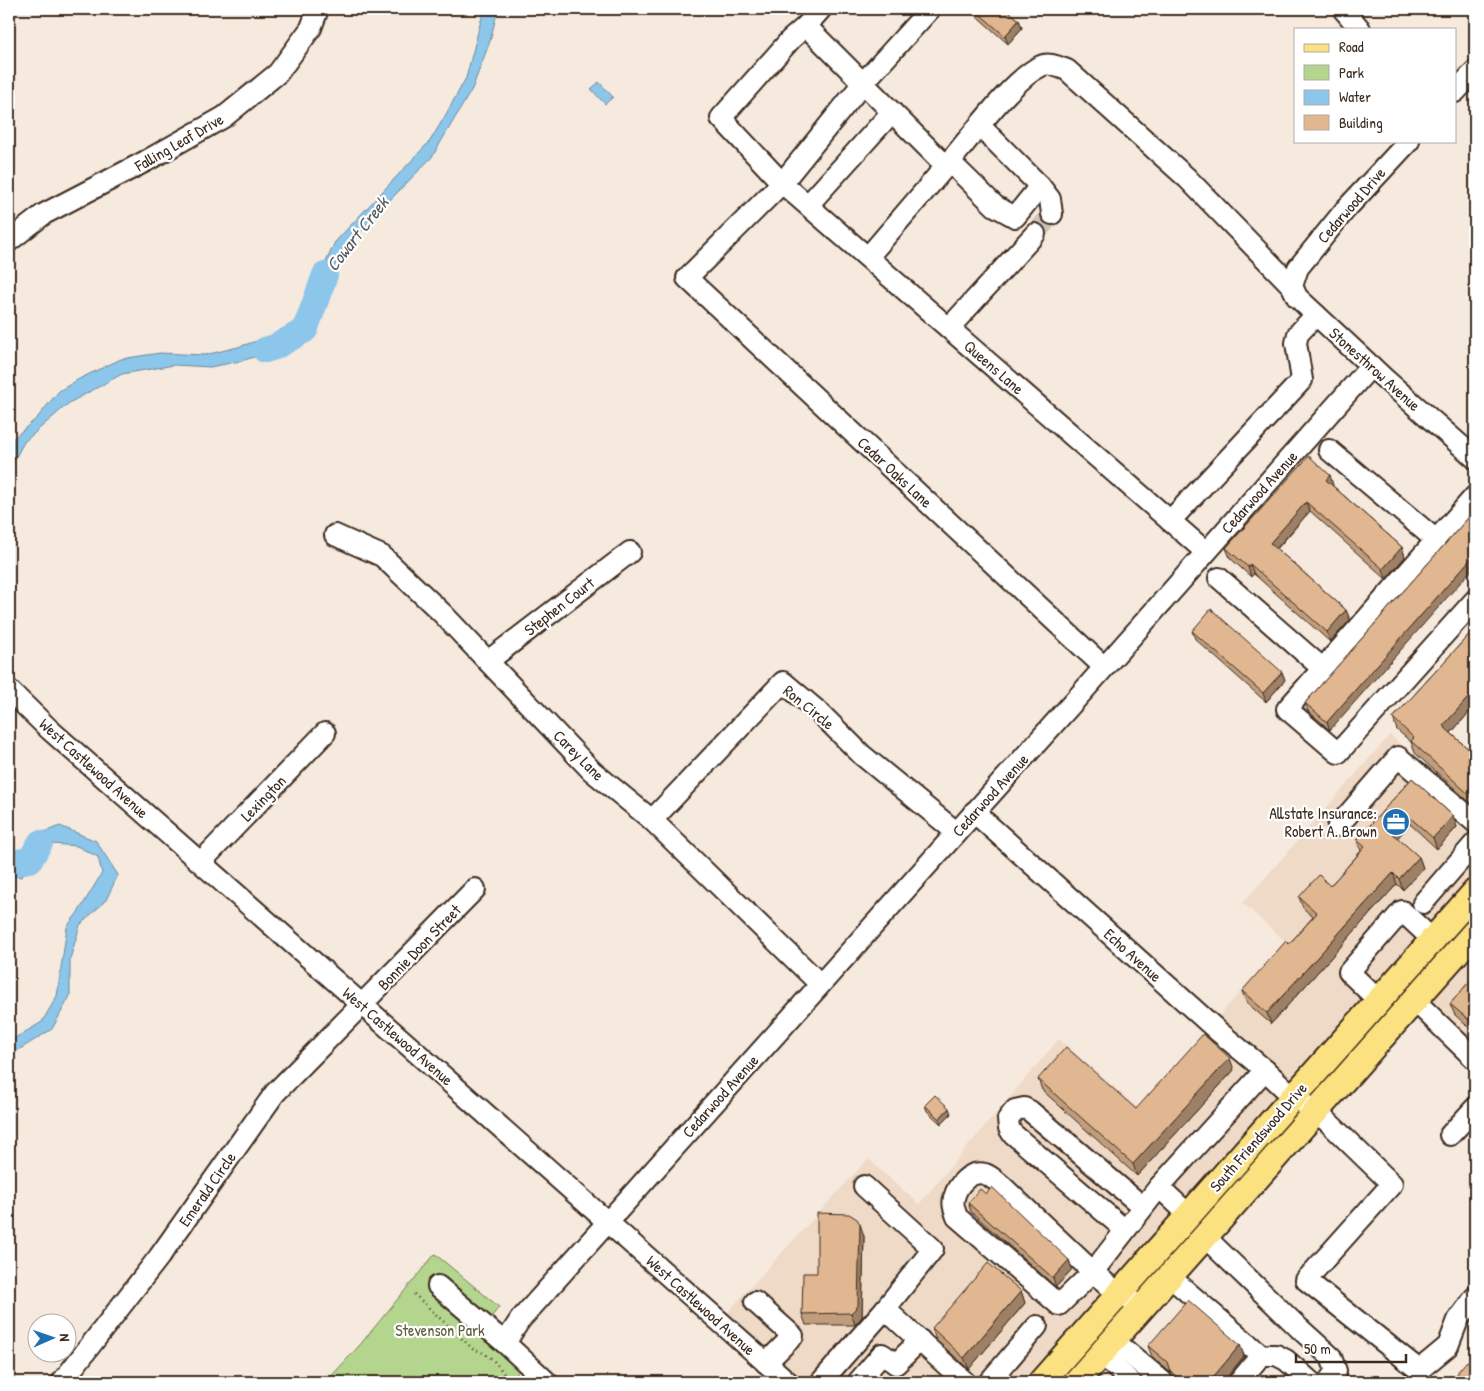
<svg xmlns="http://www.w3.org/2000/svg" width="1484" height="1391" viewBox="0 0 1484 1391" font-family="'Patrick Hand',sans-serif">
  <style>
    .built { fill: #efdac7 }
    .green { fill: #b4d58e; stroke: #788056 }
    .water { fill: #8cc6eb; stroke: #6c8899 }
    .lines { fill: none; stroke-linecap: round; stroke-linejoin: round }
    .river { stroke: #8cc6eb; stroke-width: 26 }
    .minor-tunnel { stroke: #d1c3b8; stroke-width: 20; stroke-dasharray: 20 10; stroke-linecap: butt }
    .minor-casing { stroke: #3b2a1e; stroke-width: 24 }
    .major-casing { stroke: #3b2a1e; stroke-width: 29 }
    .path { stroke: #3b2a1e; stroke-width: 2.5; stroke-dasharray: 1 4; stroke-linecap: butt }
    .minor { stroke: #fff; stroke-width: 20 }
    .major { stroke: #fbe180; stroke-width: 25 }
    .wall { fill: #c19d7c; stroke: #3b2a1e }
    .shaded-wall { fill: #9d8065; stroke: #3b2a1e }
    .building { fill: #e0b790; stroke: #3b2a1e }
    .labels { text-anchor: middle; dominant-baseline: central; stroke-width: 4.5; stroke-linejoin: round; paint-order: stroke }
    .street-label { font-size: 16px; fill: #3b2a1e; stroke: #fff }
    .poi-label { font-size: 16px; fill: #3b2a1e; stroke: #fff; text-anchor: end }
    .park-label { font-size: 16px; fill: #5f5d40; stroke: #fff }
    .water-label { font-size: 18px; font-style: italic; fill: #53595c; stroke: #fff }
  </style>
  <rect width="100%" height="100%" fill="#f6e9de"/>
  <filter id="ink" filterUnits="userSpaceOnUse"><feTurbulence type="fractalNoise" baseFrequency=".02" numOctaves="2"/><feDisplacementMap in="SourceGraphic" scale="10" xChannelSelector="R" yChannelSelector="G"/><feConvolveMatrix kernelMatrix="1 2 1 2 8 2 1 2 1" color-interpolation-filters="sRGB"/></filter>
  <g filter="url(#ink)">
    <!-- built -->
    <g class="built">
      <polygon points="1390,735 1475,813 1475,877 1438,923 1030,1382 801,1382 725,1315 868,1159 919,1204 1059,1039 1138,1108 1285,941 1243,903"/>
      <polygon points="1475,945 1475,1043 1427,999"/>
    </g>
    <!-- green -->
    <polygon class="green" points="435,1254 499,1307 489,1320 530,1359 512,1379 515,1382 326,1382 359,1346"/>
    <!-- water -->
    <g class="water">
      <polygon points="484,9 498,9 490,41 472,89 432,157 391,199 340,255 319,299 287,347 241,361 210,367 174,365 122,374 69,403 24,442 9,470 9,442 37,418 59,391 81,378 121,359 160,353 205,355 238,347 288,331 311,295 335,242 430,141 445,116 466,78"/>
      <polygon points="599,82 613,97 605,104 591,89"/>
      <polygon points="60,826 96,841 118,875 106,900 80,925 70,959 70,996 52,1029 9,1056 9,1045 15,1038 42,1022 57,996 67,927 79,911 102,873 98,857 77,846 52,844 21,877 9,875 9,863 15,863 36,835"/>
    </g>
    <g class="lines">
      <!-- river -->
      <g class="river">
        <polyline points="265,350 275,347 305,330 325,275"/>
        <polyline points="9,863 30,860 40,843"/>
      </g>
      <!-- minor-tunnel -->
      <polyline class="minor-tunnel" points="1035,234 1052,214"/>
      <!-- minor casing -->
      <g class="minor-casing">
        <g id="minor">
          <polyline points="930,9 863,83 782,183 687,278 1104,667"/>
          <polyline points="1343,9 1360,29"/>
          <polyline points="806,26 821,9"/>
          <polyline points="1455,92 1475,71"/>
          <polyline points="1409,141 1345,210 1298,268 1292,286 1297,297 1386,380 1475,458"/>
          <polyline points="950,162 995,206 1015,217 1040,186 980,126"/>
          <path d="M946,166C968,141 1012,79 1041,66C1048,62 1059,67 1067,70L1187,178L1292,286"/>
          <polyline points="1040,186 1050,199 1052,214"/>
          <polyline points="808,205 892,112"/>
          <polyline points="9,241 44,214 146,161 224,117 278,73 311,28 318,9"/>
          <polyline points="868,257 946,166 806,26 791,39 721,118 782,183 1206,552"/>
          <polyline points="949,328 1035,234"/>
          <polyline points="1329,450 1436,540"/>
          <polyline points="1475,496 1287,709 1338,753 1475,600"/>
          <polyline points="1170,521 1302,380 1296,343 1298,334 1316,315"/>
          <polyline points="335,535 382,556 442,613 592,771 652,820 820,984"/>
          <polyline points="1219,578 1322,668"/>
          <polyline points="488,661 630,552"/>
          <polyline points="9,690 50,730 409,1046 788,1382"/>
          <polyline points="974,812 1219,1032 1265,1070 1284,1088 1327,1121 1392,1184 1306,1280 1419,1370 1448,1346 1458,1320 1475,1297"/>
          <polyline points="652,820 783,682 821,714 862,755 956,832"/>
          <polyline points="1338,826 1398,757 1475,822"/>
          <polyline points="201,862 325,733"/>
          <polyline points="1423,903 1475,843"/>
          <polyline points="1379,1001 1349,972 1402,911 1433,940"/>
          <polyline points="1415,1001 1475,1059"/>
          <polyline points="1450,1135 1475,1108"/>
          <polyline points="864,1186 933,1249 885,1309"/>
          <polyline points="1159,1187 1189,1215"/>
          <polyline points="1125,1230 1012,1133 1009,1128 1008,1119 1015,1110 1024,1108 1030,1111 1143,1207"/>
          <polyline points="1205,1237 1299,1328 1331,1357 1336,1371 1328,1382"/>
          <polyline points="1170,1277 1261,1355 1239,1382"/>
          <polyline points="438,1286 505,1343"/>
          <path d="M1132,1301L1108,1285L1093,1272L1001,1185C996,1181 991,1176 985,1174C970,1170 957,1185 954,1198C952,1205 955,1211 957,1217L1059,1305L1093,1272L1159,1187L1265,1070"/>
          <polyline points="755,1302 793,1336 766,1363"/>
          <polyline points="1113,1340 1163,1382"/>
          <polyline points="1101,1354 1131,1382"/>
          <polyline points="1261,1355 1276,1355 1286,1360 1311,1382"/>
          <polyline points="62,1382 159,1257 275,1093 475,889"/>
          <polyline points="547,1382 505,1343 520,1320 1086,688 1371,366"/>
          <polyline points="821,1382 885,1309 965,1382"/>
          <polyline points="858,1382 882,1354 896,1364 920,1340"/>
          <polyline points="989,1382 1037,1326"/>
        </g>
      </g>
      <!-- major casing -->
      <g class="major-casing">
        <g id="major">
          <polyline points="1041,1382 1475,892"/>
          <polyline points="1076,1382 1475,932"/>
        </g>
      </g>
      <!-- path -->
      <path class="path" d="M414,1294L473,1349C492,1354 499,1367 510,1382"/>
      <!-- minor -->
      <use href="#minor" class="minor"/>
      <!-- major -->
      <use href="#major" class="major"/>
    </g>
    <!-- wall -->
    <g class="wall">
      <polygon points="970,9 1006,9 1019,20 1022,28 1008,44 971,11"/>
      <polygon points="1333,485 1333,486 1402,547 1405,557 1386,579 1310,511 1277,549 1346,610 1350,620 1330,642 1254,574 1251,577 1230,558 1226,548"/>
      <polygon points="1475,510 1330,730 1308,711 1305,703"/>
      <polygon points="1475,628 1475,706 1451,733 1475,755 1475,807 1415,753 1411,742 1397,730 1393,718"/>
      <polygon points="1192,631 1282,672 1285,680 1266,702 1195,639"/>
      <polygon points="1412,778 1453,816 1457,827 1437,849 1410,824 1397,838 1419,857 1423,868 1403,890 1397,884 1271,1024 1246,1002 1242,991 1289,944 1313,917 1303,908 1299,897 1330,886 1361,851 1357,840"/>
      <polygon points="1475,975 1475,1033 1455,1015 1450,1004"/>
      <polygon points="1234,1070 1137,1176 1042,1090 1038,1079 1136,1109"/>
      <polygon points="925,1105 951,1114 941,1124 927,1111"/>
      <polygon points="968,1203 1069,1260 1072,1269 1056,1287 971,1212"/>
      <polygon points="864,1236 862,1317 855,1325 806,1325 802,1314 817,1273"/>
      <polygon points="1021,1291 1025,1303 969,1369 936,1340 932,1328"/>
      <polygon points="1240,1345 1244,1356 1223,1382 1174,1382 1171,1373 1152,1357 1148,1346"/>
    </g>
    <!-- shaded-wall -->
    <g class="shaded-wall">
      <polygon points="1019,20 1022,28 1008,44 1005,36"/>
      <polygon points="1330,475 1333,485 1329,490 1326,480"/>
      <polygon points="1306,502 1310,511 1273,552 1270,543"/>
      <polygon points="1402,547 1405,557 1386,579 1383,569"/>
      <polygon points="1475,554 1475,566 1330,730 1327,722"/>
      <polygon points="1250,564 1254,574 1251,577 1248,567"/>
      <polygon points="1346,610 1350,620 1330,642 1327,632"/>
      <polygon points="1282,672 1285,680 1266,702 1263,693"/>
      <polygon points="1475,690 1475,706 1447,737 1443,726"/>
      <polygon points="1406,814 1410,824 1394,842 1390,831"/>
      <polygon points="1453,816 1457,827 1437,849 1433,838"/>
      <polygon points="1419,857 1423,868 1403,890 1399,879"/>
      <polygon points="1393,873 1397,884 1271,1024 1267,1013"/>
      <polygon points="1230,1058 1234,1070 1137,1176 1133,1164"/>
      <polygon points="949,1108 951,1114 941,1124 939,1119"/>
      <polygon points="860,1224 864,1236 862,1317 855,1325 851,1313"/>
      <polygon points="1069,1260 1072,1269 1056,1287 1053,1278"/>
      <polygon points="1021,1291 1025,1303 969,1369 964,1358"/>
      <polygon points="1240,1345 1244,1356 1223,1382 1209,1382"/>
    </g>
    <!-- building -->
    <g class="building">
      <polygon points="974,9 1006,9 1019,20 1005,36"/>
      <polygon points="1309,456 1330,475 1326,480 1402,547 1383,569 1306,502 1270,543 1346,610 1327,632 1250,564 1248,567 1226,548"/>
      <polygon points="1475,510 1475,554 1327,722 1305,703"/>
      <polygon points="1211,609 1282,672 1263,693 1192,631"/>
      <polygon points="1475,628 1475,690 1443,726 1475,755 1475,800 1411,741 1414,738 1393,718"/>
      <polygon points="1412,778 1453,816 1433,838 1406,814 1390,831 1419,857 1399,879 1393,873 1267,1013 1242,991 1286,941 1289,944 1317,913 1299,897 1319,875 1330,886 1365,847 1357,840"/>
      <polygon points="1475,975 1475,1025 1450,1004"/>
      <polygon points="1203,1034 1230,1058 1133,1164 1038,1079 1066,1047 1136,1109"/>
      <polygon points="935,1095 949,1108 939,1119 925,1105"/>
      <polygon points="992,1187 1069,1260 1053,1278 968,1203 980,1189 986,1194"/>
      <polygon points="817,1213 849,1214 857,1219 860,1224 858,1306 851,1313 802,1314 803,1273 817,1273"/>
      <polygon points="988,1263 1021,1291 964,1358 932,1328"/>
      <polygon points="1188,1300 1240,1345 1209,1382 1183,1382 1170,1371 1167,1362 1148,1346"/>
      <polygon points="1467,1361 1475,1368 1475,1382 1449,1382"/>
    </g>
  </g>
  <!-- icons -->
  <defs>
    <g id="office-disc" transform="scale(1.4375)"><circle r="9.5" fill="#1f6fb2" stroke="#fff"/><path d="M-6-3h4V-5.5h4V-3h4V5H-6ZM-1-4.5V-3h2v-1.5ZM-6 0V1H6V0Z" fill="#fff"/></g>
  </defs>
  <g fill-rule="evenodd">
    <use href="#office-disc" x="1396" y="822"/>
  </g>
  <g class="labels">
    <!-- street labels -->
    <g class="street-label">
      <text transform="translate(179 142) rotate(-30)">Falling Leaf Drive</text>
      <text transform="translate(1351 205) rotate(-49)">Cedarwood Drive</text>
      <text transform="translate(994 367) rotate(41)">Queens Lane</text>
      <text transform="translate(1375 369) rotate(42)">Stonesthrow Avenue</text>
      <text transform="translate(895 472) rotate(43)">Cedar Oaks Lane</text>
      <text transform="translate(1259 492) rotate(-48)">Cedarwood Avenue</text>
      <text transform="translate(559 606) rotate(-38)">Stephen Court</text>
      <text transform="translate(809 707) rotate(39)">Ron Circle</text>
      <text transform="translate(579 755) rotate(45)">Carey Lane</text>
      <text transform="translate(94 768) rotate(42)">West Castlewood Avenue</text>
      <text transform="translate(990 795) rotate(-48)">Cedarwood Avenue</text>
      <text transform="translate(263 798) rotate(-46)">Lexington</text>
      <text transform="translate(419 947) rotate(-46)">Bonnie Doon Street</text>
      <text transform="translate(1133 955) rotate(42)">Echo Avenue</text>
      <text transform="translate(398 1036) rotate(41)">West Castlewood Avenue</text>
      <text transform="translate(720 1096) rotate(-48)">Cedarwood Avenue</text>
      <text transform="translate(1258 1137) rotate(-49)">South Friendswood Drive</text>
      <text transform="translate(207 1189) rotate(-55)">Emerald Circle</text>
      <text transform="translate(701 1305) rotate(42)">West Castlewood Avenue</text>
    </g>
    <!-- poi labels -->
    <g class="poi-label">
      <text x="1377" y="813">Allstate Insurance:<tspan x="1377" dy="18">Robert A. Brown</tspan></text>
    </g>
    <!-- park labels -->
    <g class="park-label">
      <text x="440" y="1330">Stevenson Park</text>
    </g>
    <!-- water labels -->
    <g class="water-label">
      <text transform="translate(357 234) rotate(-52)">Cowart Creek</text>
    </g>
  </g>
  <!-- margin -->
  <rect width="1484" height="1391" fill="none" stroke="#fff" stroke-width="30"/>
  <rect x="15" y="15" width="1454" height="1361" fill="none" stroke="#3b2a1e" stroke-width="2" filter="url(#ink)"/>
  <!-- legend -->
  <rect x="1294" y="28" width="162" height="115" fill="#ffffff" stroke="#b1aaa5"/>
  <rect x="1304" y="44" width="25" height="8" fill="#fbe180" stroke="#b1aaa5"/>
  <text x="1339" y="52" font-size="15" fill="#3b2a1e">Road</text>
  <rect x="1304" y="65" width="25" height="15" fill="#b4d58e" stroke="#b1aaa5"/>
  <text x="1339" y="78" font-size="15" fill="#3b2a1e">Park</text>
  <rect x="1304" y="90" width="25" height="15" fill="#8cc6eb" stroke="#b1aaa5"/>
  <text x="1339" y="102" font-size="15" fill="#3b2a1e">Water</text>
  <rect x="1304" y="115" width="25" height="15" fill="#e0b790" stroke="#b1aaa5"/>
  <text x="1339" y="128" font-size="15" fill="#3b2a1e">Building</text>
  <!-- north arrow -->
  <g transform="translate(52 1338) rotate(88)"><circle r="24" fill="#ffffff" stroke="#b1aaa5"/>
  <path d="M0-4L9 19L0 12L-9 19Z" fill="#1f6fb2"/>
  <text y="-8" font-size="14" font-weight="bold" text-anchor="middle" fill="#3b2a1e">N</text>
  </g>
  <!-- scale -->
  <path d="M1296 1354v8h110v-8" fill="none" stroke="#3b2a1e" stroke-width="2.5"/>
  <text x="1304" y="1354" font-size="15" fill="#3b2a1e" stroke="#ffffff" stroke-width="4" paint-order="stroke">50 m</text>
</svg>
